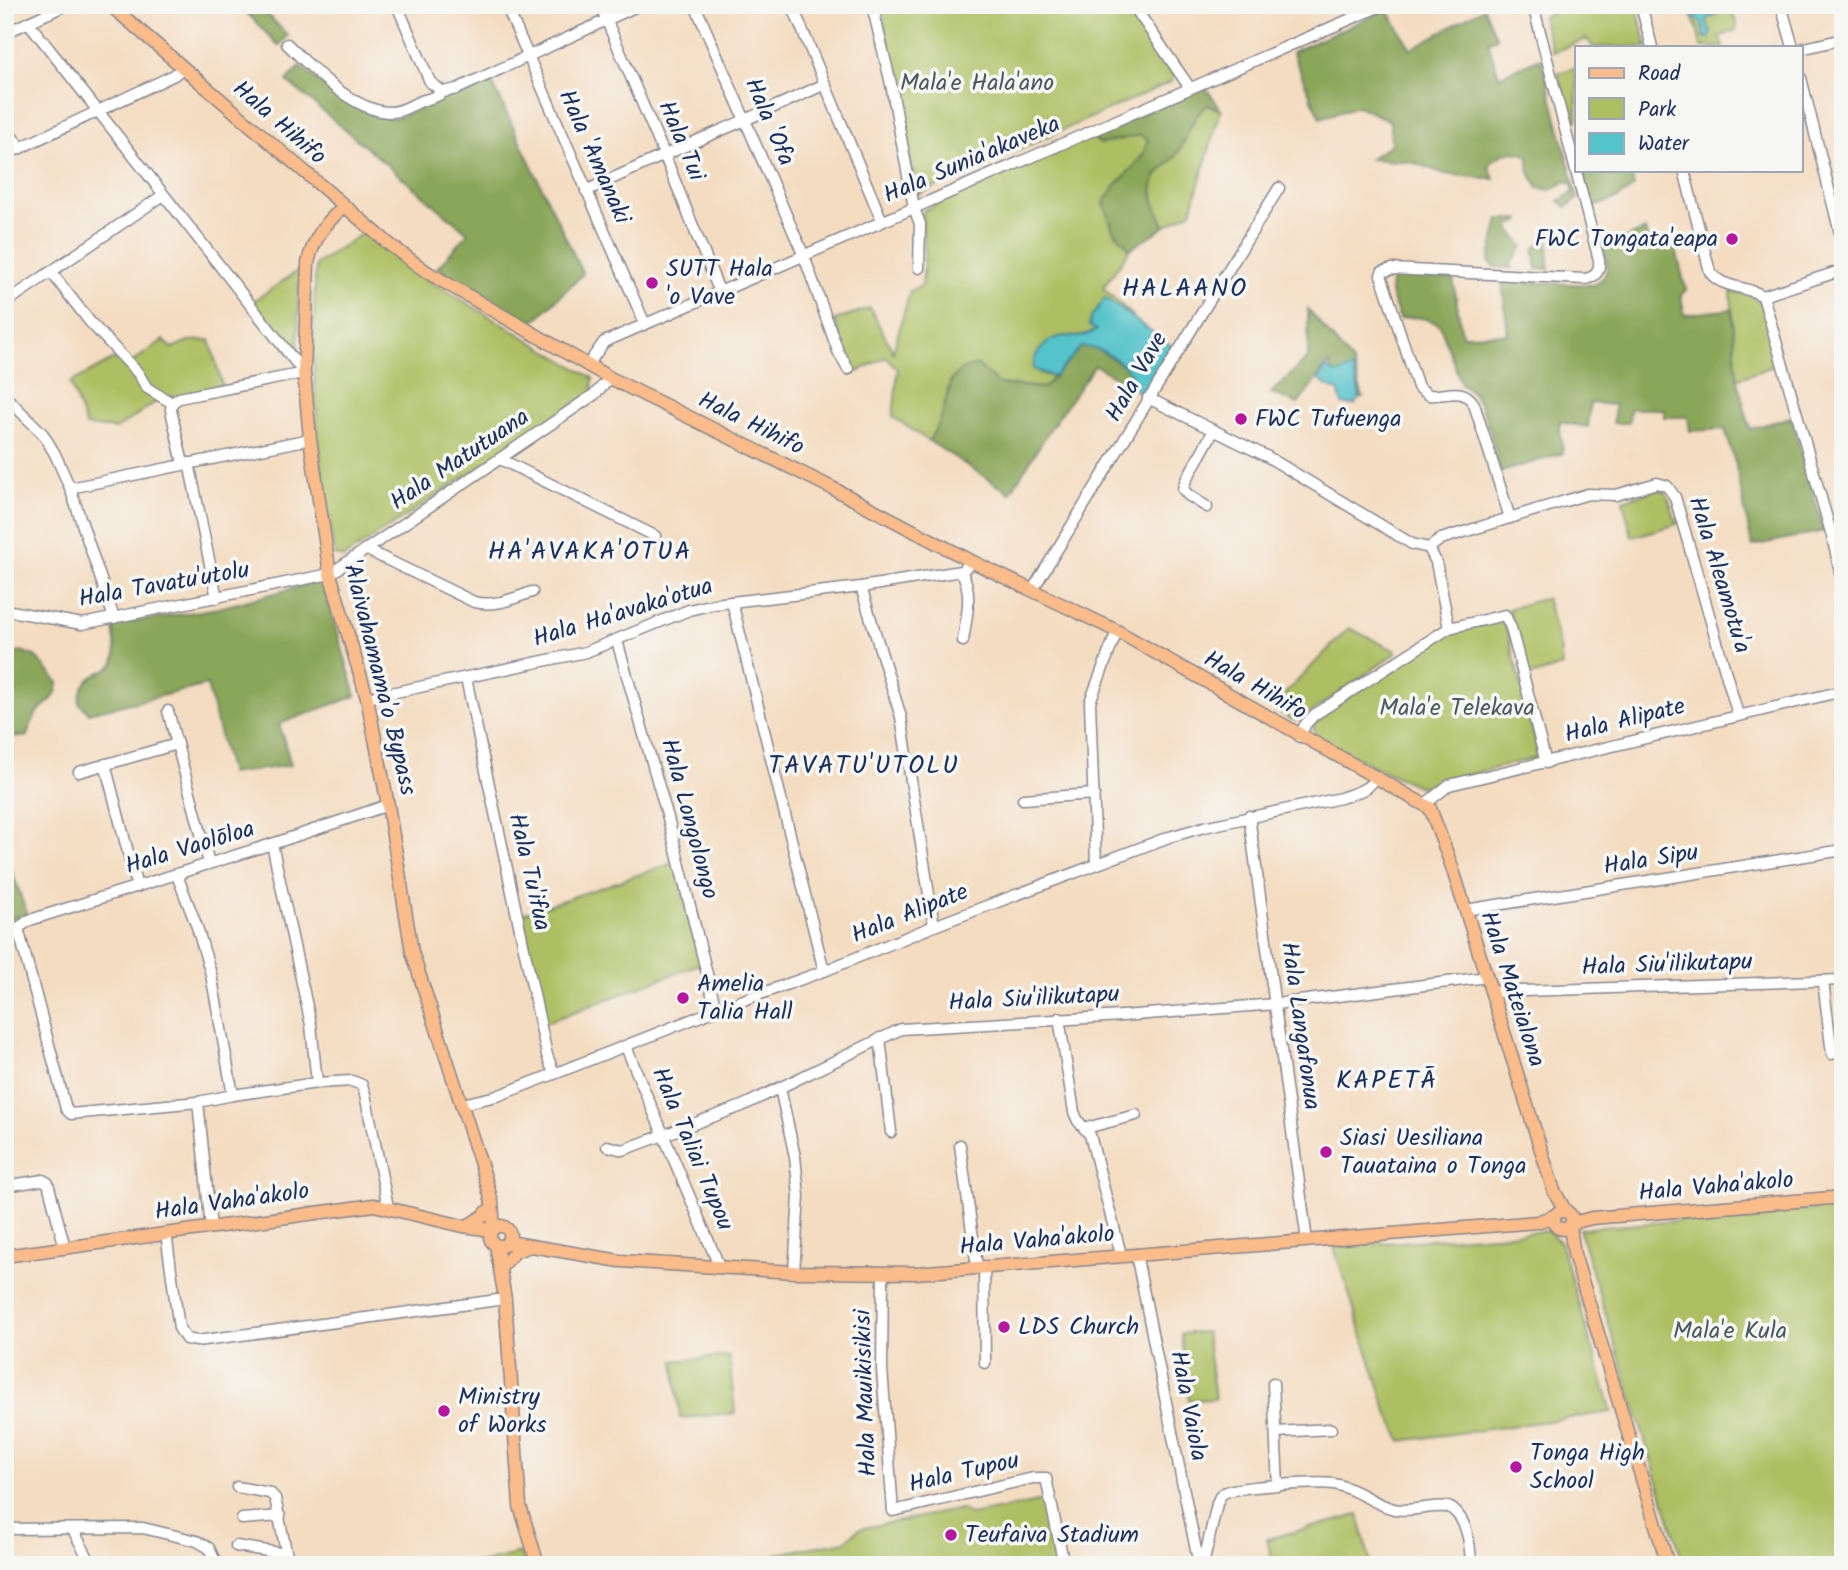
<svg xmlns="http://www.w3.org/2000/svg" width="1848" height="1570" viewBox="0 0 1848 1570" font-family="Kalam,sans-serif">
  <style>
    .green { fill: #adbf62; stroke: #647760; stroke-width: 2 }
    .forest { fill: #8aa658; stroke: #526a5b; stroke-width: 2 }
    .water { fill: #55c3ca; stroke: #387994; stroke-width: 2 }
    .lines { fill: none; stroke-linecap: round; stroke-linejoin: round }
    .minor-casing { stroke: #88868f; stroke-width: 13 }
    .major-casing { stroke: #88868f; stroke-width: 15 }
    .minor { stroke: #fff; stroke-width: 10 }
    .major { stroke: #f9bc8a; stroke-width: 12 }
    .poi-dot { fill: #b5179e; stroke: #f6f6f2; stroke-width: 2.5 }
    .labels { text-anchor: middle; dominant-baseline: central; stroke-width: 7; stroke-linejoin: round; paint-order: stroke }
    .park-label { font-size: 24px; fill: #475a5f; stroke: #f6f6f2 }
    .street-label { font-size: 24px; fill: #1b2f5e; stroke: #f6f6f2 }
    .poi-label { font-size: 24px; fill: #1b2f5e; stroke: #f6f6f2; text-anchor: start }
    .neighbourhood-label { font-size: 26px; letter-spacing: 2px; fill: #1b2f5e; stroke: #f6f6f2 }
  </style>
  <rect width="100%" height="100%" fill="#f6f6f2"/>
  <filter id="ink" filterUnits="userSpaceOnUse"><feTurbulence type="fractalNoise" baseFrequency=".0143" numOctaves="2"/><feDisplacementMap in="SourceGraphic" scale="14" xChannelSelector="R" yChannelSelector="G"/><feConvolveMatrix kernelMatrix="1 2 1 2 8 2 1 2 1" color-interpolation-filters="sRGB"/></filter>
  <filter id="wash" filterUnits="userSpaceOnUse"><feTurbulence type="fractalNoise" baseFrequency=".00686" numOctaves="4" result="noise"/><feDisplacementMap in="SourceGraphic" scale="28" xChannelSelector="R" yChannelSelector="G"/><feGaussianBlur stdDeviation="1.57" result="paint"/><feColorMatrix in="noise" values="0 0 0 0 0 0 0 0 0 0 0 0 0 0 0 0 0 1.4 0 .05"/><feComposite in="paint" operator="in"/></filter>
  <g filter="url(#wash)">
    <rect width="100%" height="100%" fill="#f4dcc0"/>
    <!-- green -->
    <g class="green">
      <polygon points="899,5 1124,5 1174,75 1171,82 917,195 882,12"/>
      <polygon points="1570,5 1636,5 1647,47 1593,47 1587,39 1553,52 1542,17"/>
      <polygon points="1686,5 1729,7 1737,23 1736,30 1719,37 1723,47 1701,47 1697,28"/>
      <polygon points="1577,67 1577,120 1575,121 1571,119 1558,73"/>
      <path d="M1208,105L1221,110L1191,211L1164,227C1160,214 1150,199 1153,185C1155,173 1165,167 1173,159C1188,143 1188,118 1208,105Z"/>
      <path d="M1140,135L1148,140C1143,167 1115,179 1104,203L1122,239L1130,249L1103,288L1134,317L1105,298L1089,325L1099,330L1077,337L1064,336L1054,339L1039,373L1054,377L1044,388L998,384L993,379L950,382L941,420L929,441L893,417L898,369L886,357L851,375L835,320L870,308L893,352L910,291L922,286L925,251L922,217L924,210L1091,136L1100,143Z"/>
      <path d="M366,231L391,254L425,278L593,378L592,392L343,558L335,555C317,459 309,362 316,264Z"/>
      <polygon points="299,270 298,356 293,357 251,303"/>
      <polygon points="1731,291 1753,296 1763,306 1778,364 1737,379"/>
      <polygon points="163,340 172,348 188,341 210,340 222,385 195,394 162,398 116,429 86,426 70,383 114,359 130,364"/>
      <polygon points="1658,489 1666,492 1677,524 1632,537 1623,500"/>
      <polygon points="1546,598 1560,646 1562,666 1528,677 1508,609"/>
      <path d="M1498,621L1506,626L1537,748L1536,758L1420,787L1379,769L1316,736L1313,727C1321,711 1437,637 1456,631C1470,626 1485,624 1498,621Z"/>
      <polygon points="1349,628 1396,651 1395,654 1300,720 1292,720 1272,707"/>
      <polygon points="676,862 700,964 545,1023 522,914"/>
      <polygon points="1843,1207 1843,1565 1684,1565 1579,1229"/>
      <polygon points="1548,1231 1560,1242 1612,1412 1401,1441 1387,1411 1334,1247"/>
      <polygon points="1206,1332 1215,1399 1189,1400 1181,1334"/>
      <polygon points="729,1356 735,1413 680,1418 674,1361"/>
      <polygon points="1044,1501 1056,1565 778,1565 776,1554 845,1541 859,1529 961,1509 970,1515"/>
      <polygon points="1358,1515 1371,1565 1273,1565 1267,1539"/>
      <polygon points="521,1553 526,1565 470,1565"/>
    </g>
    <!-- forest -->
    <g class="forest">
      <polygon points="239,5 259,5 288,36 279,46"/>
      <path d="M1484,8L1497,38L1488,42L1499,76L1541,58L1578,199L1566,207L1559,201L1574,192L1572,184L1566,181L1552,190L1538,188L1529,170L1528,156C1515,149 1496,152 1489,167L1494,179L1445,174L1412,162L1370,159L1391,144L1390,121L1358,106L1320,118L1292,52L1387,9L1411,49Z"/>
      <polygon points="300,66 336,96 375,116 397,118 490,78 583,274 534,321 485,298 437,268 468,233 287,81"/>
      <path d="M1205,86L1221,110L1208,105C1188,118 1188,143 1173,159C1165,167 1155,173 1153,185C1150,199 1160,214 1164,227L1130,249L1113,230L1104,202C1115,179 1143,167 1148,140L1140,135L1100,144L1091,136Z"/>
      <polygon points="1583,170 1630,170 1634,187 1618,198 1591,208"/>
      <polygon points="1499,219 1520,219 1519,222 1510,225 1510,229 1523,247 1510,265 1512,268 1495,267 1489,261"/>
      <path d="M1645,230L1650,248L1674,242L1686,290L1681,295L1684,315L1732,309L1737,379L1750,429L1791,417L1824,531L1752,546L1736,466L1725,429L1690,431L1688,417H1664V409H1630L1629,423H1613L1615,405L1590,403L1588,427L1559,422L1563,453L1501,472C1493,447 1486,396 1461,384L1440,325C1428,318 1415,315 1400,319C1396,306 1383,285 1396,276L1453,279L1462,335L1508,334L1502,281L1594,285C1610,276 1609,265 1602,249Z"/>
      <polygon points="1548,236 1549,269 1537,269 1534,249"/>
      <polygon points="1308,309 1353,363 1363,398 1344,401 1329,363 1298,404 1271,393 1308,358"/>
      <path d="M1092,346L1128,368L1133,378L1131,387L1095,365L1052,426L1010,493L929,441C934,432 939,424 942,415C950,390 946,369 978,365L998,384L1044,388L1072,355L1081,347Z"/>
      <path d="M316,582L323,583L356,696L279,724L291,765L230,774L207,685L89,713L79,703C81,668 112,676 115,659C117,648 114,635 113,625L219,608Z"/>
      <path d="M21,651L35,656L58,682C57,698 50,701 39,710C34,715 30,729 26,737L9,736L5,732V663L9,656Z"/>
      <polygon points="5,851 27,914 5,920"/>
    </g>
    <!-- water -->
    <g class="water">
      <polygon points="1715,5 1716,15 1708,18 1707,24 1711,33 1710,38 1705,38 1701,21 1696,20 1691,6"/>
      <path d="M1105,298L1173,347L1144,395L1131,387L1133,378C1124,361 1100,346 1081,347L1054,377L1033,369C1032,353 1049,337 1065,336C1069,336 1072,337 1076,337C1083,337 1091,333 1097,330L1089,326L1091,318Z"/>
      <polygon points="1326,368 1337,374 1353,368 1360,397 1354,405 1342,404 1338,390 1326,386 1319,379"/>
    </g>
  </g>
  <g filter="url(#ink)">
    <g class="lines">
      <!-- minor casing -->
      <g class="minor-casing">
        <g id="minor">
          <polyline points="397,5 430,82 443,92 457,89 639,5"/>
          <polyline points="506,5 645,324"/>
          <polyline points="600,5 664,154 720,293"/>
          <polyline points="695,5 804,256 838,351 848,369"/>
          <polyline points="792,5 882,221"/>
          <polyline points="872,5 891,84 914,208 920,224 919,268"/>
          <polyline points="1133,5 1190,88"/>
          <polyline points="1641,5 1652,47"/>
          <polyline points="1781,5 1793,47"/>
          <polyline points="28,22 304,373 179,398 172,403 171,410 183,464"/>
          <polyline points="5,33 66,5"/>
          <path d="M287,44C312,68 352,110 388,112C400,113 409,106 419,102C427,98 436,99 443,92"/>
          <polyline points="1801,49 1843,39"/>
          <polyline points="1801,78 1843,245"/>
          <polyline points="5,128 21,148"/>
          <polyline points="5,155 174,75 183,68"/>
          <path d="M1684,170L1710,272C1722,289 1746,285 1763,296"/>
          <path d="M586,191C665,153 746,121 825,84"/>
          <polyline points="51,272 90,322 138,373 147,388 172,403"/>
          <polyline points="1763,296 1832,536 1843,585"/>
          <polyline points="1763,296 1843,270"/>
          <polyline points="5,303 162,196"/>
          <polyline points="587,366 604,342 1383,5"/>
          <polyline points="5,396 43,434 55,454 70,488 310,439"/>
          <polyline points="1148,398 1268,457 1412,544 1429,548 1436,562 1449,628"/>
          <polyline points="500,459 655,536"/>
          <polyline points="189,463 217,598"/>
          <polyline points="70,488 114,618"/>
          <polyline points="1207,507 1188,495 1183,489 1185,482 1214,430"/>
          <path d="M1510,518L1474,404C1462,385 1446,397 1429,395L1418,387L1381,275L1382,272L1392,269L1585,279C1596,277 1600,271 1599,260L1533,5"/>
          <polyline points="1429,548 1441,539 1588,494 1616,495 1657,483 1667,486 1675,497 1738,715"/>
          <path d="M365,549L474,602C495,607 512,599 532,592"/>
          <path d="M961,571C974,592 966,618 963,641"/>
          <polyline points="861,587 901,717 934,926"/>
          <path d="M1033,589C1115,455 1196,321 1279,188"/>
          <polyline points="732,602 824,971"/>
          <polyline points="5,610 82,624 330,574 595,394 610,378"/>
          <polyline points="617,641 668,818 716,1010"/>
          <polyline points="466,678 547,1055 554,1074"/>
          <polyline points="367,698 586,652 689,610 714,604 861,587 961,571 973,562"/>
          <polyline points="168,711 209,863"/>
          <polyline points="1300,737 1305,725 1314,715 1449,628 1505,615 1511,628 1546,763"/>
          <polyline points="105,764 137,887"/>
          <polyline points="79,772 177,744"/>
          <polyline points="1023,799 1094,794"/>
          <polyline points="1424,805 1449,785 1843,691"/>
          <polyline points="1249,816 1307,1241"/>
          <polyline points="1096,864 1090,702 1117,631"/>
          <polyline points="1465,910 1843,850"/>
          <polyline points="5,927 18,928 30,920 272,844 388,805"/>
          <polyline points="18,928 66,1109 71,1114 198,1102 233,1095 211,974 197,927 177,875"/>
          <polyline points="1823,981 1832,1054"/>
          <polyline points="1492,992 1843,980"/>
          <polyline points="1059,1018 1074,1112 1078,1121 1090,1135 1121,1255"/>
          <polyline points="880,1038 891,1132"/>
          <polyline points="626,1047 720,1268"/>
          <polyline points="317,1083 352,1081 362,1085 365,1094 388,1207"/>
          <polyline points="780,1088 795,1157 799,1196 794,1272"/>
          <polyline points="233,1095 317,1083 311,1025 272,844"/>
          <polyline points="198,1102 211,1228"/>
          <path d="M462,1104L497,1096L554,1074L716,1010L824,971L934,926L1169,837L1204,827L1341,798C1354,793 1368,791 1375,778"/>
          <polyline points="1086,1128 1136,1115"/>
          <polyline points="960,1145 977,1267"/>
          <polyline points="607,1146 623,1150 742,1106 901,1029 1122,1016 1276,1004 1487,977"/>
          <polyline points="5,1186 43,1180 48,1183 65,1248"/>
          <polyline points="166,1233 179,1328 186,1339 197,1341 505,1299"/>
          <polyline points="1136,1254 1199,1565"/>
          <polyline points="984,1266 985,1363"/>
          <polyline points="883,1273 882,1369 893,1511 1033,1478 1046,1478 1064,1565"/>
          <polyline points="1273,1383 1278,1486"/>
          <polyline points="1276,1432 1331,1429"/>
          <polyline points="237,1487 270,1493 275,1498 289,1565"/>
          <polyline points="242,1519 280,1516"/>
          <polyline points="5,1529 143,1528 197,1541 209,1548 215,1561 221,1565"/>
          <polyline points="73,1530 92,1565"/>
          <polyline points="236,1546 286,1554"/>
          <path d="M1203,1565L1217,1504C1219,1498 1220,1494 1226,1492C1241,1486 1317,1482 1334,1484C1354,1487 1373,1504 1394,1509C1409,1513 1443,1502 1452,1509C1468,1521 1470,1545 1471,1563"/>
        </g>
      </g>
      <!-- major casing -->
      <g class="major-casing">
        <g id="major">
          <polyline points="110,5 389,244 427,272 610,378 832,488 973,562 1117,631 1430,808 1452,867 1554,1191 1565,1210"/>
          <path d="M344,206C326,223 313,238 308,263L304,373L310,439L330,574L367,698L388,805L412,952L485,1177L492,1202L494,1228"/>
          <circle cx="1563" cy="1220" r="9"/>
          <polyline points="1572,1223 1592,1218 1843,1197"/>
          <polyline points="467,1226 482,1217 492,1207"/>
          <circle cx="500" cy="1236" r="10"/>
          <polyline points="1570,1227 1574,1254 1668,1565"/>
          <polyline points="508,1242 620,1261 794,1272 916,1273 1537,1222 1554,1216"/>
          <polyline points="496,1245 505,1299 520,1506 538,1565"/>
          <polyline points="5,1256 374,1205 463,1226 492,1230"/>
          <polyline points="503,1265 516,1251 531,1246"/>
        </g>
      </g>
      <!-- minor -->
      <use href="#minor" class="minor"/>
      <!-- major -->
      <use href="#major" class="major"/>
    </g>
  </g>
  <!-- markers -->
  <g class="poi-dot">
    <circle cx="1732" cy="239" r="7"/>
    <circle cx="652" cy="283" r="7"/>
    <circle cx="1241" cy="419" r="7"/>
    <circle cx="683" cy="998" r="7"/>
    <circle cx="1326" cy="1152" r="7"/>
    <circle cx="1004" cy="1327" r="7"/>
    <circle cx="444" cy="1411" r="7"/>
    <circle cx="1516" cy="1467" r="7"/>
    <circle cx="951" cy="1535" r="7"/>
  </g>
  <g class="labels">
    <!-- park labels -->
    <g class="park-label">
      <text x="977" y="83">Mala'e Hala'ano</text>
      <text x="1457" y="708">Mala'e Telekava</text>
      <text x="1730" y="1331">Mala'e Kula</text>
    </g>
    <!-- street labels -->
    <g class="street-label">
      <text transform="translate(769 122) rotate(67)">Hala 'Ofa</text>
      <text transform="translate(279 123) rotate(41)">Hala Hihifo</text>
      <text transform="translate(681 141) rotate(67)">Hala Tui</text>
      <text transform="translate(594 157) rotate(66)">Hala 'Amanaki</text>
      <text transform="translate(972 160) rotate(-23)">Hala Sunia'akaveka</text>
      <text transform="translate(1137 377) rotate(-60)">Hala Vave</text>
      <text transform="translate(751 424) rotate(26)">Hala Hihifo</text>
      <text transform="translate(460 460) rotate(-34)">Hala Matutuana</text>
      <text transform="translate(1719 575) rotate(73)">Hala Aleamotu'a</text>
      <text transform="translate(164 585) rotate(-10)">Hala Tavatu'utolu</text>
      <text transform="translate(623 613) rotate(-17)">Hala Ha'avaka'otua</text>
      <text transform="translate(379 678) rotate(76)">'Alaivahamama'o Bypass</text>
      <text transform="translate(1255 686) rotate(30)">Hala Hihifo</text>
      <text transform="translate(1625 721) rotate(-14)">Hala Alipate</text>
      <text transform="translate(689 819) rotate(75)">Hala Longolongo</text>
      <text transform="translate(190 848) rotate(-17)">Hala Vaolōloa</text>
      <text transform="translate(1651 860) rotate(-9)">Hala Sipu</text>
      <text transform="translate(529 872) rotate(77)">Hala Tu'ifua</text>
      <text transform="translate(910 914) rotate(-22)">Hala Alipate</text>
      <text transform="translate(1667 965) rotate(-2)">Hala Siu'ilikutapu</text>
      <text transform="translate(1512 989) rotate(72)">Hala Mateialona</text>
      <text transform="translate(1034 999) rotate(-3)">Hala Siu'ilikutapu</text>
      <text transform="translate(1300 1026) rotate(82)">Hala Langafonua</text>
      <text transform="translate(692 1149) rotate(67)">Hala Taliai Tupou</text>
      <text transform="translate(1716 1187) rotate(-5)">Hala Vaha'akolo</text>
      <text transform="translate(232 1202) rotate(-8)">Hala Vaha'akolo</text>
      <text transform="translate(1037 1241) rotate(-5)">Hala Vaha'akolo</text>
      <text transform="translate(866 1393) rotate(-92)">Hala Mauikisikisi</text>
      <text transform="translate(1188 1406) rotate(79)">Hala Vaiola</text>
      <text transform="translate(964 1473) rotate(-13)">Hala Tupou</text>
    </g>
    <!-- poi labels -->
    <g class="poi-label">
      <text x="1718" y="239" text-anchor="end">FWC Tongata'eapa</text>
      <text x="666" y="269">SUTT Hala<tspan x="666" dy="28">'o Vave</tspan></text>
      <text x="1255" y="419">FWC Tufuenga</text>
      <text x="697" y="984">Amelia<tspan x="697" dy="28">Talia Hall</tspan></text>
      <text x="1340" y="1138">Siasi Uesiliana<tspan x="1340" dy="28">Tauataina o Tonga</tspan></text>
      <text x="1018" y="1327">LDS Church</text>
      <text x="458" y="1397">Ministry<tspan x="458" dy="28">of Works</tspan></text>
      <text x="1530" y="1453">Tonga High<tspan x="1530" dy="28">School</tspan></text>
      <text x="965" y="1535">Teufaiva Stadium</text>
    </g>
    <!-- neighbourhood labels -->
    <g class="neighbourhood-label">
      <text x="1185" y="289">HALAANO</text>
      <text x="590" y="552">HA'AVAKA'OTUA</text>
      <text x="864" y="766">TAVATU'UTOLU</text>
      <text x="1387" y="1081">KAPETĀ</text>
    </g>
  </g>
  <!-- margin -->
  <rect width="1848" height="1570" fill="none" stroke="#f6f6f2" stroke-width="28"/>
  <!-- legend -->
  <rect x="1575" y="46" width="228" height="126" fill="#f6f6f2" stroke="#9ea6b7" stroke-width="2"/>
  <rect x="1589" y="68" width="35" height="10" fill="#f9bc8a" stroke="#9ea6b7" stroke-width="2"/>
  <text x="1638" y="80" font-size="21" fill="#1b2f5e">Road</text>
  <rect x="1589" y="98" width="35" height="21" fill="#adbf62" stroke="#9ea6b7" stroke-width="2"/>
  <text x="1638" y="116" font-size="21" fill="#1b2f5e">Park</text>
  <rect x="1589" y="133" width="35" height="21" fill="#55c3ca" stroke="#9ea6b7" stroke-width="2"/>
  <text x="1638" y="150" font-size="21" fill="#1b2f5e">Water</text>
</svg>
